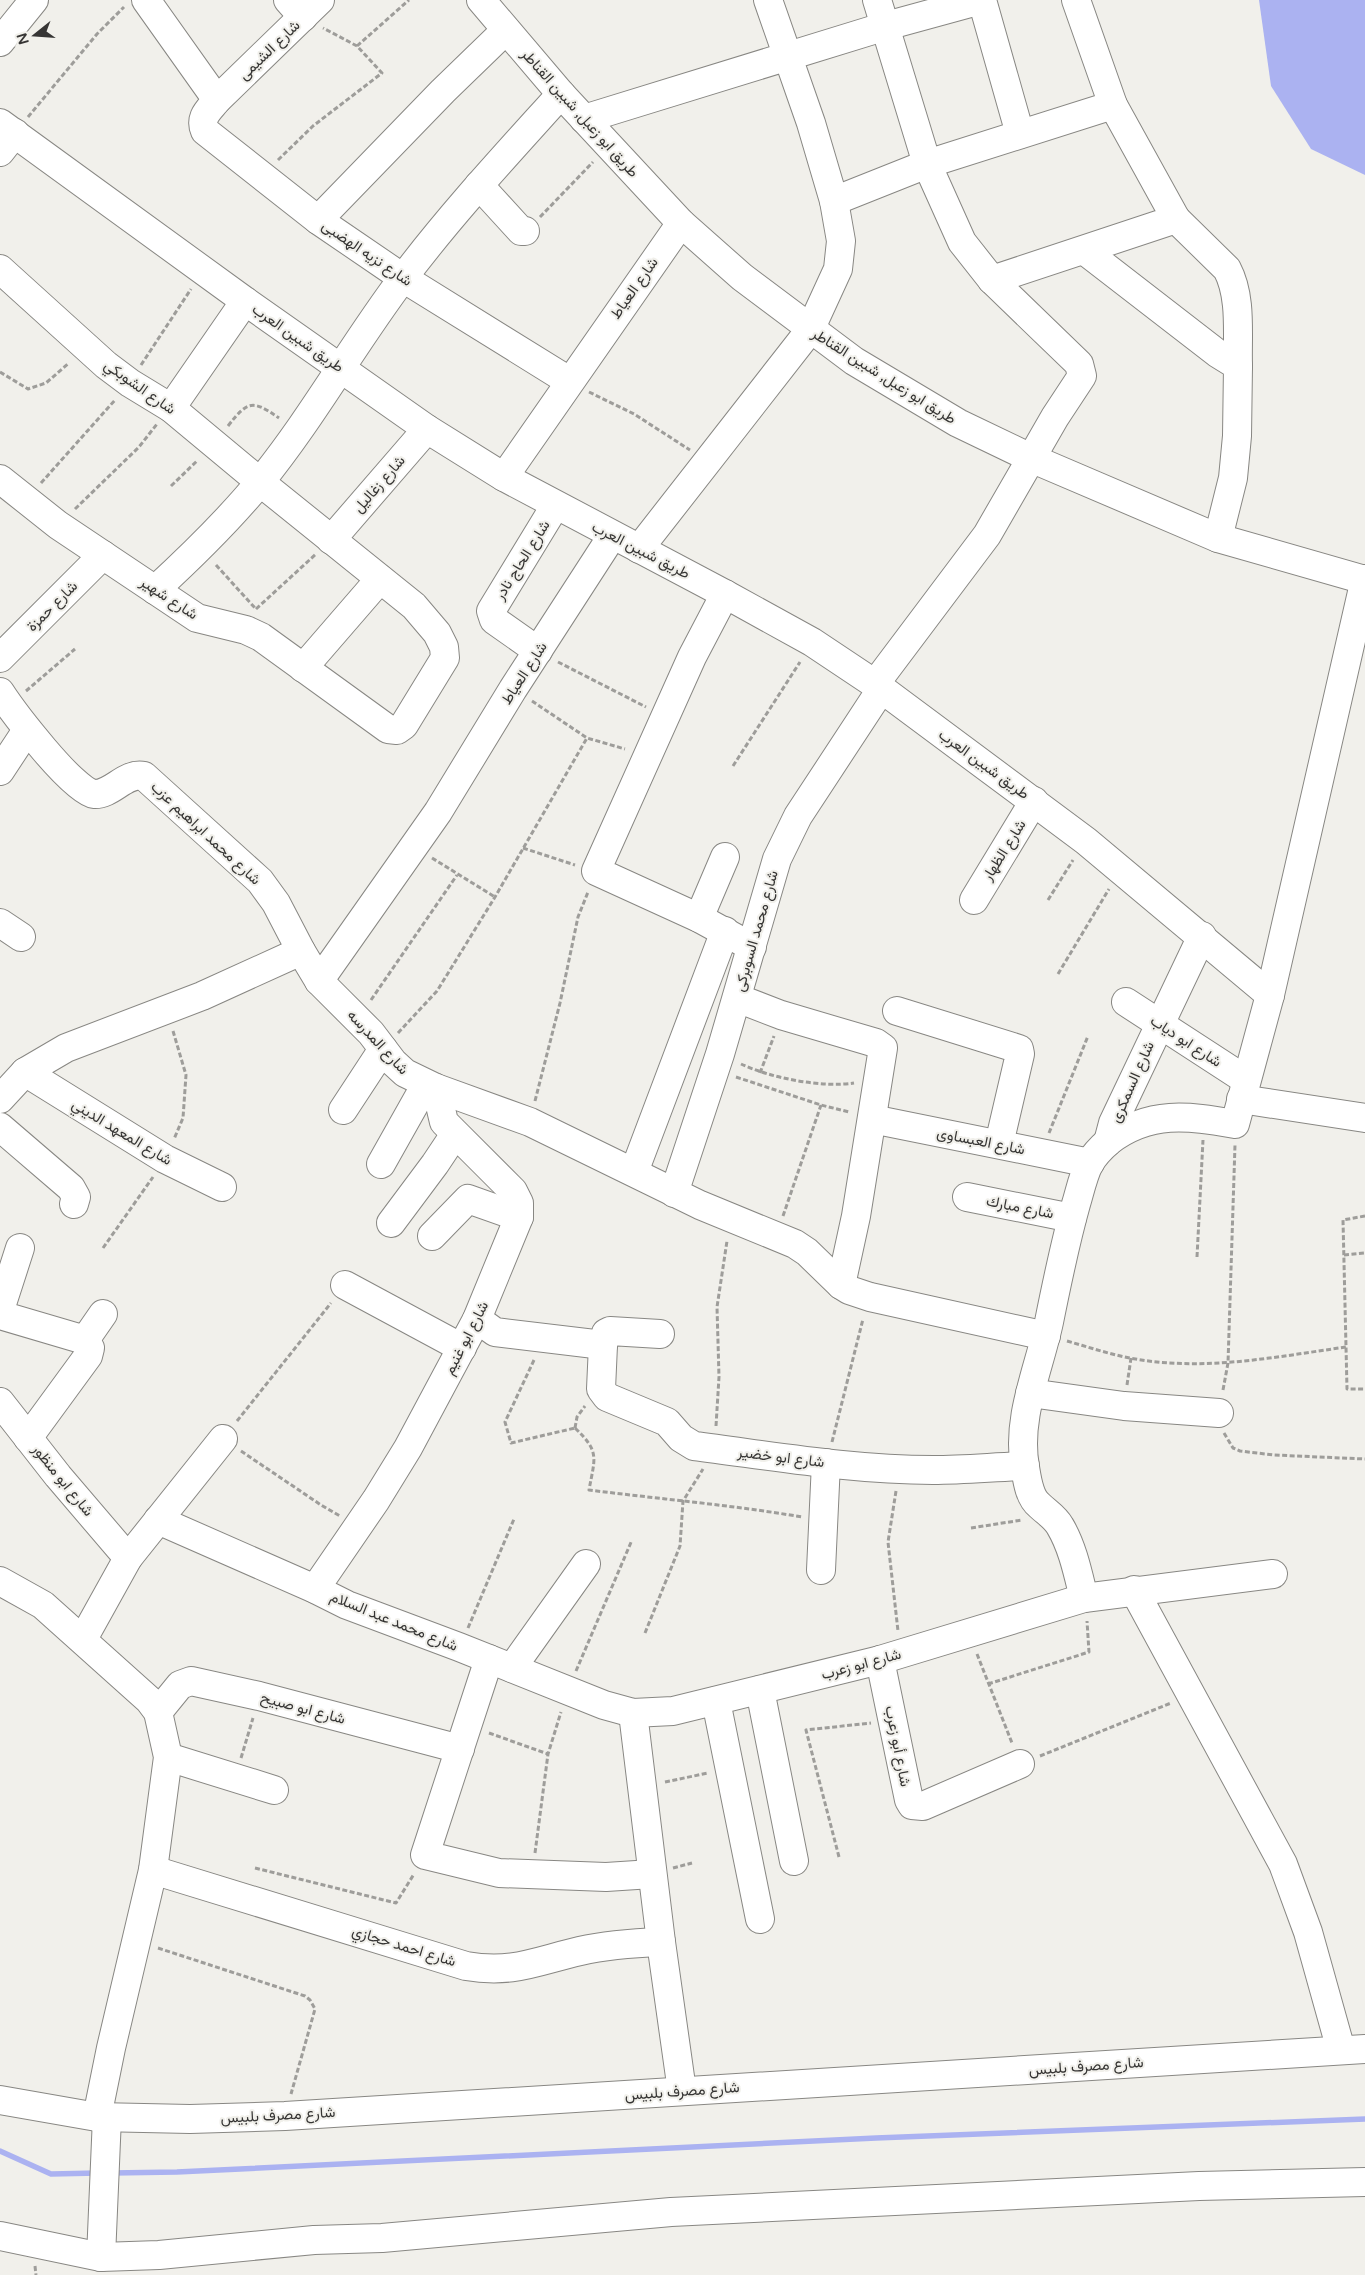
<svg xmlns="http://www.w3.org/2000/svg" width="1365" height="2275" viewBox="0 0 1365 2275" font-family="'Varela Round',Vazirmatn,sans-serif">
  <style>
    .water { fill: #abb2f1 }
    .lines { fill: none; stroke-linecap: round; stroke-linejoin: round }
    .stream { stroke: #abb2f1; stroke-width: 5.5 }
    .minor-casing { stroke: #888783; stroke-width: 30 }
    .path { stroke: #9e9d9a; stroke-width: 3; stroke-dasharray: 5 2.5; stroke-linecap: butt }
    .minor { stroke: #fff; stroke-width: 28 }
    .labels { text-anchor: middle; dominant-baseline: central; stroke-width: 4; stroke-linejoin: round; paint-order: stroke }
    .street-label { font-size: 15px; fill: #363534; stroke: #f1f0eb }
  </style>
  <rect width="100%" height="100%" fill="#f1f0eb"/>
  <!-- water -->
  <polygon class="water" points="1259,0 1365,0 1365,175 1311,149 1271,86"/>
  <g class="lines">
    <!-- stream -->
    <g class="stream">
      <polyline points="0,2151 51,2174 98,2173"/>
      <polyline points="112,2173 177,2172 876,2138 1365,2119"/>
    </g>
    <!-- minor casing -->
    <g class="minor-casing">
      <g id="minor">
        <polyline points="146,0 217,100"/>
        <polyline points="288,0 303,17"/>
        <path d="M320,0L217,100C209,110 199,117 205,131L318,220L403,278L569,381"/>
        <polyline points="481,0 561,94 681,223 742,277 854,361 958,423 1033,459 1218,538 1365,580"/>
        <polyline points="982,0 1020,134"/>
        <polyline points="0,42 34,0"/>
        <polyline points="584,119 886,26 981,0"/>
        <polyline points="0,123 245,301 427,429 504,477 725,594 812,642 875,684 1086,841 1270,995"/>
        <polyline points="0,152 15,133"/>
        <polyline points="479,185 521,231 525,231"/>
        <polyline points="834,201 927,164 1113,105"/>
        <path d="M1176,219L1227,269C1242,297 1237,335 1238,366"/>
        <polyline points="318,220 443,91 506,30"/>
        <polyline points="1085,251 1217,353 1238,366 1237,436 1233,478 1218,538"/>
        <polyline points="0,269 106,365 130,383 171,408 260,482 414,606 437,633 444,647 445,658 404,725 397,730 388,729 261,637 246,630 197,618 58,525 0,479"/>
        <polyline points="992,280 1176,219 1113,105 1076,0"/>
        <polyline points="171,408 245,301"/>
        <polyline points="504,477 681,223"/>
        <polyline points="331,540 427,429"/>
        <polyline points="639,549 810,330 838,269 841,241 834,201 811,123 768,0"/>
        <path d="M155,590C192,556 228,521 260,482C313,417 353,344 403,278C452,213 507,154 561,94"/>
        <polyline points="725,594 692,657 596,871 699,918 752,947"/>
        <polyline points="538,651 494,620 491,611 555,506"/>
        <polyline points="0,658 103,555"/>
        <polyline points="303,668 380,579"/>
        <polyline points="875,684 987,535 1055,417 1082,376 1079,364 992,280 962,242 927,164 877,0"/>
        <path d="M0,692C13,712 73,791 94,794C112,795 125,772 144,776L260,881L276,903L301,951L319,981L371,1033L393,1062L405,1073L436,1088L530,1122L700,1205L795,1244L807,1252L841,1285L849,1290L870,1297L1046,1336"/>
        <polyline points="0,771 27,730"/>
        <polyline points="974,900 1034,801"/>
        <polyline points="699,918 725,857"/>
        <polyline points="0,923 21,937"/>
        <polyline points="319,981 438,812 513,689 612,536"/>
        <polyline points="737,998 781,1015 876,1043 883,1048 856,1216 841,1285"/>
        <polyline points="1126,1002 1246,1080"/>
        <polyline points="897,1011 1019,1049 1020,1054 999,1144"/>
        <polyline points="25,1072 165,1159 222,1187"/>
        <polyline points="0,1099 25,1072 66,1048 202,996 301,951"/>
        <polyline points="1241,1099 1365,1118"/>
        <polyline points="343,1110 383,1049"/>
        <polyline points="872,1119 1090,1163"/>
        <polyline points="0,1127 71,1188 76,1197 74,1204"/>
        <polyline points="1108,1142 1113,1123 1202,936"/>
        <polyline points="381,1164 426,1084"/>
        <polyline points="634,1172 725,931"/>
        <polyline points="674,1193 720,1054 777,859 798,816 882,688"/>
        <polyline points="967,1197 1072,1218"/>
        <polyline points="391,1223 435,1164 455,1134"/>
        <polyline points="432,1236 468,1199 519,1217"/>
        <polyline points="345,1285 462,1348"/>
        <polyline points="0,1310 20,1248"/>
        <polyline points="0,1315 85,1340"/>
        <polyline points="477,1319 495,1332 603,1345"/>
        <path d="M660,1334L610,1331L606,1333L603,1345L601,1389L607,1397L667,1422L681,1438L694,1446C773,1456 853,1470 933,1470C964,1470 994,1467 1025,1466"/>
        <polyline points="85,1340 103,1314"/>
        <polyline points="1030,1393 1124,1406 1219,1413"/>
        <polyline points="0,1402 58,1476 128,1558"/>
        <polyline points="28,1438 88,1356 90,1348 85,1340"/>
        <polyline points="158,1520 315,1589 347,1605 459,1647 604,1705 633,1713 673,1711 880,1660 1084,1598 1273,1574"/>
        <polyline points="821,1570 826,1463"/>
        <polyline points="0,1581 43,1605 149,1700 158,1712 168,1757 153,1870 111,2048 97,2117"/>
        <polyline points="315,1589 376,1500 408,1448 477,1319 519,1217 519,1203 513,1191 444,1122 436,1088"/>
        <polyline points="1134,1590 1283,1864 1308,1932 1341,2050"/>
        <path d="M1084,1598C1078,1574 1073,1548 1060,1526C1055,1517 1046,1512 1039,1505C1029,1497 1027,1479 1025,1467C1016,1418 1039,1369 1049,1322C1057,1282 1065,1243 1076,1204C1080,1191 1083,1176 1089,1164C1093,1157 1102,1147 1109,1141C1150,1110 1188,1116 1235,1124L1270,995L1365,579"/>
        <polyline points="83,1639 128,1558 223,1439"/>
        <polyline points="489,1659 425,1855 499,1873 606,1877 652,1874"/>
        <polyline points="880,1660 909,1800 912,1805 923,1806 1020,1764"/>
        <polyline points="512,1668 586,1564"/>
        <polyline points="760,1690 794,1861"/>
        <polyline points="716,1701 760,1919"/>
        <polyline points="158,1712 180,1685 191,1681 259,1696 460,1749"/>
        <polyline points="633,1713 661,1942 682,2091"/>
        <polyline points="168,1757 274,1790"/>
        <path d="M153,1870L466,1966C513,1974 536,1961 580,1951C606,1945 633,1943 661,1942"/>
        <polyline points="0,2100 97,2117 190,2119 285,2116 1365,2049"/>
        <polyline points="0,2236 101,2257 159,2255 314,2240 382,2238 671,2212 1199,2186 1365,2182"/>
        <polyline points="101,2257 107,2117"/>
      </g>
    </g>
    <!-- path -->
    <g class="path">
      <polyline points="357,46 409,0"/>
      <polyline points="28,117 97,34 124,7"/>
      <polyline points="278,160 313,126 382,73 357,46 323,28"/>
      <polyline points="540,217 593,162"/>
      <polyline points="141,365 191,289"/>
      <polyline points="0,372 28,389 46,383 69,363"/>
      <polyline points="589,392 634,414 690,450"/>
      <path d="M228,426C248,400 253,400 279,418"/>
      <polyline points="41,483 115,400"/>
      <polyline points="171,486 198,460"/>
      <polyline points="75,509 139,447 157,424"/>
      <polyline points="216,565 255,608"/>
      <polyline points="256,609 316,554"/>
      <polyline points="558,662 646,707"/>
      <polyline points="26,691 75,649"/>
      <polyline points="532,701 587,738 625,749"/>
      <polyline points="733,766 800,662"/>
      <polyline points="523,848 575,865"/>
      <polyline points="432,858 495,897"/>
      <polyline points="1048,900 1073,860"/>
      <polyline points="1058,974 1109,889"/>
      <polyline points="371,1000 457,875"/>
      <polyline points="173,1031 186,1075 183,1118 174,1139"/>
      <polyline points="398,1033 437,991 495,897 587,738"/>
      <path d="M741,1064C771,1078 822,1088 854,1083"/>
      <polyline points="760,1073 774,1036"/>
      <polyline points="736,1077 821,1105 849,1112"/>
      <polyline points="535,1101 560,1003 578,917 588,892"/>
      <polyline points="1049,1133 1088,1036"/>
      <polyline points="783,1216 821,1105"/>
      <polyline points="1365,1216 1343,1220 1347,1389 1365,1389"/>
      <polyline points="103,1248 153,1177"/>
      <polyline points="1344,1255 1365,1253"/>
      <polyline points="1197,1257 1203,1140"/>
      <path d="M1067,1341C1088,1347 1109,1354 1130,1358C1202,1372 1275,1357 1346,1347"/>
      <polyline points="534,1360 505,1422 511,1443 575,1428"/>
      <polyline points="1127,1385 1131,1358"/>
      <polyline points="1223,1390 1228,1363 1235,1145"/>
      <polyline points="237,1421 331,1303"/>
      <polyline points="716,1426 719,1377 717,1307 727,1241"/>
      <path d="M575,1428C600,1452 595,1457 589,1490C660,1499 732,1505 802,1517"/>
      <polyline points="575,1428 577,1417 585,1406"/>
      <polyline points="1224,1433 1233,1448 1240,1451 1274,1455 1365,1459"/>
      <polyline points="832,1442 863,1319"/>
      <polyline points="241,1451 321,1505 340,1516"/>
      <polyline points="896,1491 888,1542 898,1631"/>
      <polyline points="971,1528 1022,1520"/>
      <polyline points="468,1628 514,1519"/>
      <polyline points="645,1633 680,1546 683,1501 703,1469"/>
      <polyline points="977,1654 1012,1743"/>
      <polyline points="576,1671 632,1540"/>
      <polyline points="988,1684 1089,1652 1087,1621"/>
      <polyline points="489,1733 548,1754"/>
      <polyline points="1040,1756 1171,1703"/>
      <polyline points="241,1758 253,1718"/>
      <polyline points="665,1782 708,1773"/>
      <polyline points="535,1853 548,1754 561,1712"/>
      <polyline points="839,1857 806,1730 871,1723"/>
      <polyline points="255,1868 396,1903 414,1874"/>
      <polyline points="673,1868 692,1863"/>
      <polyline points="158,1948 305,1996 310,2000 315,2009 291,2094"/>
      <polyline points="35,2266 36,2275"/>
    </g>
    <!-- minor -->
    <use href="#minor" class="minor"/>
  </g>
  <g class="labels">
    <!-- street labels -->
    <g class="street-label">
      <text transform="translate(269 50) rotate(-44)">شارع الشيمى</text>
      <text transform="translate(580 113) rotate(48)">طريق ابو زعبل, شبين القناطر</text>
      <text transform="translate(367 253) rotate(34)">شارع نزيه الهضبى</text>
      <text transform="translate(634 288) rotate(-55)">شارع العياط</text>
      <text transform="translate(298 338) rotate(35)">طريق شبين العرب</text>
      <text transform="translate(884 376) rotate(32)">طريق ابو زعبل, شبين القناطر</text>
      <text transform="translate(140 387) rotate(35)">شارع الشوبكي</text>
      <text transform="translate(379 484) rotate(-49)">شارع زغاليل</text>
      <text transform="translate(641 550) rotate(27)">طريق شبين العرب</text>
      <text transform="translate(522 560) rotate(-58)">شارع الحاج نادر</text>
      <text transform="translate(169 598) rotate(33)">شارع شهير</text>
      <text transform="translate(52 606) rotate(-45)">شارع حمزة</text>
      <text transform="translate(524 673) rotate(-57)">شارع العياط</text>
      <text transform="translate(984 764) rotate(36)">طريق شبين العرب</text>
      <text transform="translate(206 833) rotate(43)">شارع محمد ابراهيم عزب</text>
      <text transform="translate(1004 850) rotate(-58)">شارع الظهار</text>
      <text transform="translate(756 931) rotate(-74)">شارع محمد السوبركى</text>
      <text transform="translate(1186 1041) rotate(33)">شارع ابو دياب</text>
      <text transform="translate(378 1042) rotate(47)">شارع المدرسه</text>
      <text transform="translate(1132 1082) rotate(-66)">شارع السمكرى</text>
      <text transform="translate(122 1132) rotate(31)">شارع المعهد الديني</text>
      <text transform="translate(981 1141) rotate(11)">شارع العبساوى</text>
      <text transform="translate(1020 1207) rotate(11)">شارع مبارك</text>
      <text transform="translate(466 1338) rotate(-63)">شارع ابو غنيم</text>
      <text transform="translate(781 1457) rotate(7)">شارع ابو خضير</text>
      <text transform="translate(63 1480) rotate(51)">شارع ابو منظور</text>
      <text transform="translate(394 1621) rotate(22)">شارع محمد عبد السلام</text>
      <text transform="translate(861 1664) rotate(-15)">شارع ابو زعرب</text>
      <text transform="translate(303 1708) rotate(15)">شارع ابو صبيح</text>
      <text transform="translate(898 1746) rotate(79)">شارع أبو زعرب</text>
      <text transform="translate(404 1946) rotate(17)">شارع احمد حجازي</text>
      <text transform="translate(1086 2066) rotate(-4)">شارع مصرف بلبيس</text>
      <text transform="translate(682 2091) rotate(-4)">شارع مصرف بلبيس</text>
      <text transform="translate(278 2115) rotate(-3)">شارع مصرف بلبيس</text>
    </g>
  </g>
  <!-- north arrow -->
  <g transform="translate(35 35) rotate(253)" stroke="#f1f0eb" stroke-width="4" paint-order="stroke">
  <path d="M0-4L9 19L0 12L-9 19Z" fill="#363534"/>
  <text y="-8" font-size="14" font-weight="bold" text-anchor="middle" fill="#363534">N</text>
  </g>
</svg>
